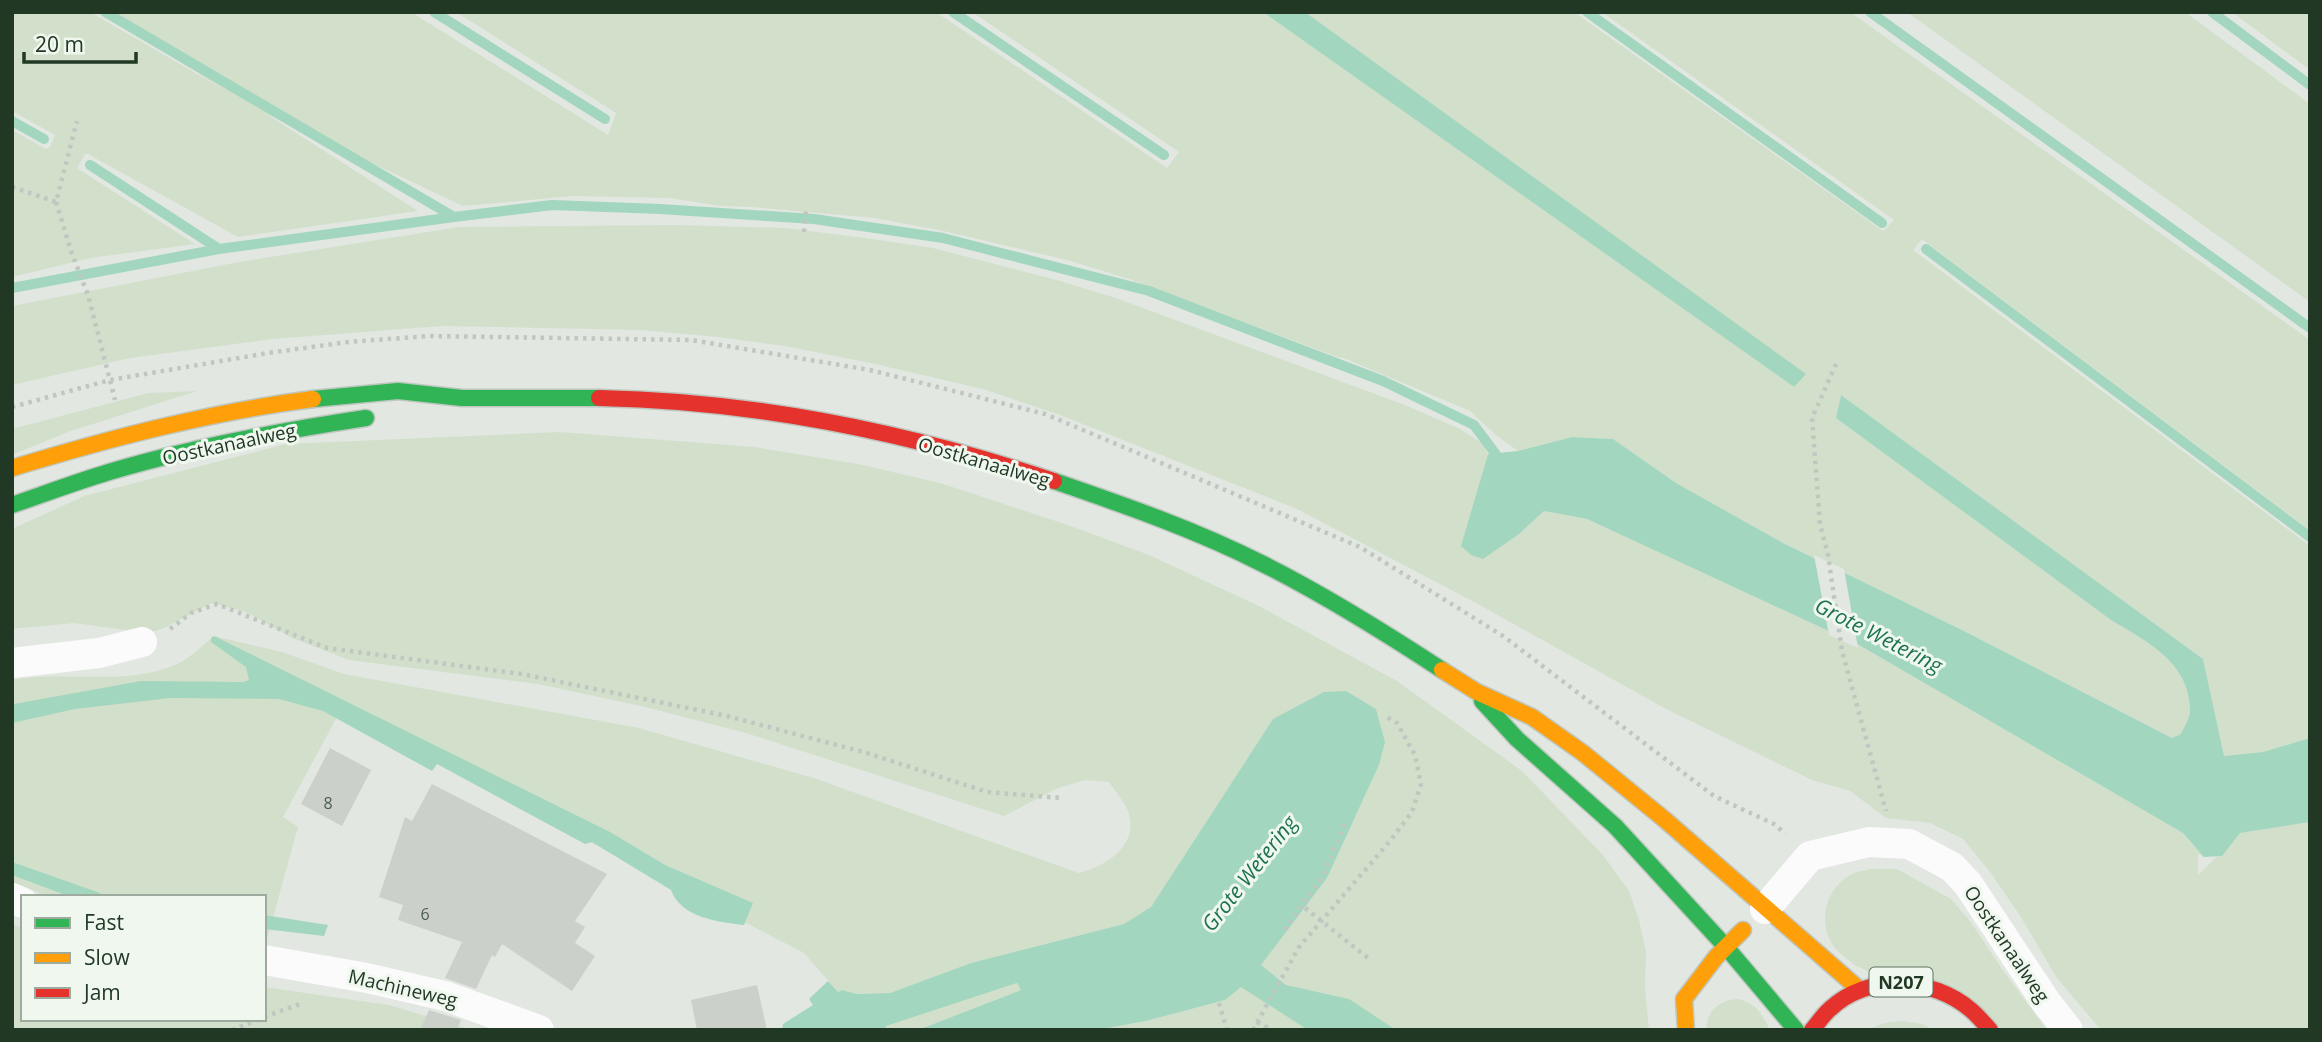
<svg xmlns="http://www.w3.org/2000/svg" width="2322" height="1042" viewBox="0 0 2322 1042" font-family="'Open Sans',sans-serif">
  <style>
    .green { fill: #d2e0cb }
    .water { fill: #a3d6be }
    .pier { fill: #e2e7e2 }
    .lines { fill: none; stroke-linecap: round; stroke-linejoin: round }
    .stream { stroke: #a3d6be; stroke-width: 10 }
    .building { fill: #cbd0cb }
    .fast-casing { stroke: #bec7bf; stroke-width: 19 }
    .slow-casing { stroke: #bec7bf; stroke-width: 19 }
    .jam-casing { stroke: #bec7bf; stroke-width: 19 }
    .path { stroke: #bfc7c0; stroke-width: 4.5; stroke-dasharray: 3.5 5; stroke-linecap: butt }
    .street { stroke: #fbfbfb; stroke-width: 30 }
    .fast { stroke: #30b455; stroke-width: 16 }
    .slow { stroke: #ff9f0a; stroke-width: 16 }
    .jam { stroke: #e5322d; stroke-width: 16 }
    .labels { text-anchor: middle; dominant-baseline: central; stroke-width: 6; stroke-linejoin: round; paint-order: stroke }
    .number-label { font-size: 16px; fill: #4c604e }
    .shield { fill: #f0f7ef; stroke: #5f7261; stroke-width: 2 }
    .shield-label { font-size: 18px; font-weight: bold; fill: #213924 }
    .street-label { font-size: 19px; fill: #213924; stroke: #f0f7ef }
    .water-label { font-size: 21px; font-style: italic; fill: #1d734e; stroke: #f0f7ef }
  </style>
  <rect width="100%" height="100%" fill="#e2e7e2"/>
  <!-- green -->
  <g class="green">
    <path d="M12,12H90L225,90L100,12H411L608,135L616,113L456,12H936L1167,168L1179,152L972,12H1263L1794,387L1805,374L1305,12H1574L1883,231L1894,220L1602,12H1850L2310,340V530L1922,239L1913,250L2310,546V738L2263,752L2223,756L2203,659L1841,395L1836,418L2111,620C2146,641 2189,662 2190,709C2191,717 2184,727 2181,734L2172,738L1960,629L1783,543L1676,483L1613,439L1572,437L1518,451L1496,435L1470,411L1341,357L1340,358L1129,279L1067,260L939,230L874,218L752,207L721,206L669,198L573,196L463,206L265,113L418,211L238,237L86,153L77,168L195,244L91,258L12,277V130L46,149L50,147L55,135L12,111Z"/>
    <polygon points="1907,12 2185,12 2310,104 2310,302"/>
    <polygon points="2232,12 2310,12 2310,70"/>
    <polygon points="677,225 786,228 865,238 933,248 1057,280 1116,298 1405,405 1460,429 1482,443 1488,454 1480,482 1519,534 1544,511 1587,519 1859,645 2183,833 2204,857 2198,854 2198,875 2240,833 2310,822 2310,1030 2101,1030 2057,978 2019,914 1990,872 1963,839 1930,823 1886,818 1850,791 1812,780 1666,709 1476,603 1297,509 1060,415 983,389 875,364 785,346 718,337 641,330 442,326 273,339 130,358 12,385 12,306 239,262 459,227"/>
    <polygon points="197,391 68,432 12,455 12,429 148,393"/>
    <path d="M560,432L755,447L858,464L940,483L1068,525L1149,555L1259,606L1397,681L1522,771L1603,855L1629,891L1639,920L1646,952L1645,988L1649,1030H1097L1146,1021L1225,1000L1261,965L1327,878L1379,765L1273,719L1151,907L1124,924L971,963L890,993L857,994L842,990L838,992L804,953L368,727L337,717L283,817L298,827L266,943L264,942V897H50L12,882V680C67,669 127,688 179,663C191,657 203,645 214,636L282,652L344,674L639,728L814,778L1079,873C1107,866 1140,844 1128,811C1124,801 1115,791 1109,782L1085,780L1058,788L1004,816L746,733L641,706L538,684L349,660L292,638L246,612L212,603L162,629L147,633L74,623L12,629V529L84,496L286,444Z"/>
    <path d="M1870,869H1897L1951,899L1970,921L2002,969L2047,1030H2007L1856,966C1850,961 1841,955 1835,948C1816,923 1825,887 1854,873C1859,871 1865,871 1870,869Z"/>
    <polygon points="12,924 23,928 23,1019 264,1019 264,987 389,1005 472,1030 12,1030"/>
    <polygon points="1017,983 1021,990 918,1030 886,1030 885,1026"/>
    <path d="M1739,999C1757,1004 1762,1014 1770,1030H1706C1707,1010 1719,1000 1739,999Z"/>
    <polygon points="1903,1021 1922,1024 1933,1030 1867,1030 1884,1023"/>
  </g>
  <!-- water -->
  <g class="water">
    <polygon points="1263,12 1305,12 1806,374 1794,387"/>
    <path d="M1841,395L2203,659L2224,756L2263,752L2310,738V822L2240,833L2222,856L2204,857L2183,833L1859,645L1587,519L1544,511L1519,534L1483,559L1471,555L1461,546L1488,454L1518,451L1572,437L1613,439L1676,483L1783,543L1960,629L2172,738L2181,734C2184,727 2191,717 2190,709C2189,662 2146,641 2111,620L1836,418Z"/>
    <path d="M214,636L610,832L665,865L753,903L744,925C719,922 681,918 671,890L592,842L585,844L437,764L432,771L323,711L279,699L170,698L75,709L12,723L14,704L141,681L244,682L249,680L246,667L211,642V638Z"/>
    <polygon points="1346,691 1376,709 1385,742 1379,765 1327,878 1261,965 1286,985 1349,999 1396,1030 1308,1030 1241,987 1225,1000 1146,1021 1097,1030 918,1030 1021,990 1017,983 886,1026 886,1030 782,1030 783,1024 813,1005 809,999 828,981 838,992 842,990 857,994 890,993 971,963 1124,924 1151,907 1273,719 1324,692"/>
    <polygon points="12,862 100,893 99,897 71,897 12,875"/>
    <polygon points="264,915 328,925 324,936 264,929"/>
  </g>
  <!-- pier -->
  <polygon class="pier" points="1814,555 1844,569 1858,648 1829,635"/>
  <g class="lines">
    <!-- stream -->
    <g class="stream">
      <polyline points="105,12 454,217 552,205 660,209 814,219 943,238 1149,291 1383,381 1474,425 1503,464"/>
      <polyline points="434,12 605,119"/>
      <polyline points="953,12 1164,155"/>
      <polyline points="1587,12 1882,223"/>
      <polyline points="1870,12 2310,328"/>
      <polyline points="2212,12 2310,85"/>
      <polyline points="12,121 44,139"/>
      <polyline points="90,165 219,249"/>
      <polyline points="1926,249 2310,537"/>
      <polyline points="12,288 219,249 454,217"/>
    </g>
  </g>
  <!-- building -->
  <g class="building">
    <polygon points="330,748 371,770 342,826 301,804"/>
    <polygon points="432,784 607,874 575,921 585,927 575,943 595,956 572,991 502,944 495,957 492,955 476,989 445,978 462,942 398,920 403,905 379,897 405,817 412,821"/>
    <polygon points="757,985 767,1030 697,1030 691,1000"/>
    <polygon points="429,1010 461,1020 457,1030 420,1030"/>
  </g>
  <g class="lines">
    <!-- fast casing -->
    <g class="fast-casing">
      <g id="fast">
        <polyline points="313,399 398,391 462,398 599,398"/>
        <path d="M1054,481C1124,505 1196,530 1263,564C1325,595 1384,632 1442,670"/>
        <path d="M12,505C44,494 76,482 109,472C193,447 279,431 366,418"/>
        <polyline points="1482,701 1517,739 1615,826 1726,947 1796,1030"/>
      </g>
    </g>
    <!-- slow casing -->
    <g class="slow-casing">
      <g id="slow">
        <path d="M12,468C111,438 210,412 313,399"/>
        <polyline points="1442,670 1477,692 1532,717 1583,753 1664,819 1860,990"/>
        <polyline points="1686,1030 1684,999 1716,957 1743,930"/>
      </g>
    </g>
    <!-- jam casing -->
    <g class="jam-casing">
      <g id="jam">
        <path d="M599,398C753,401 907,432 1054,481"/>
        <path d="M1812,1030C1818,1023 1823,1015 1830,1009C1869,973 1932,977 1971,1010C1978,1016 1984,1023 1990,1030"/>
      </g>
    </g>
    <!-- path -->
    <g class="path">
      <polyline points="12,187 56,202 77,121"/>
      <polyline points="56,202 72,254 88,295 115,400"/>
      <polyline points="804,232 806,208"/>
      <polyline points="1836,364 1812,418 1820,524 1828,555 1842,651 1886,811"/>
      <polyline points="12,407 110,380 268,353 348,342 430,336 691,340 870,370 1045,414 1360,547 1503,636 1714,796 1776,825 1785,834"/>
      <polyline points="170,629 191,613 217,604 327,648 522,674 727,716 867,753 987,792 1061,798"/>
      <polyline points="1305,908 1368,958"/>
      <polyline points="1285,930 1323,876 1346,821"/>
      <polyline points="1219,1003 1227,1030"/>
      <polyline points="264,1017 303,1003"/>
      <polyline points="1257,1022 1272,1030"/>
      <polyline points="232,1030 260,1019"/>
      <polyline points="1253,1030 1299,947 1390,841 1412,812 1421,784 1415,755 1397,723 1387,717"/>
    </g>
    <!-- street -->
    <g class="street">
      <polyline points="12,663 99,653 142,642"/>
      <polyline points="12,898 23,903"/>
      <polyline points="1765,909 1810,856 1869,842 1909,844 1952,867 1968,884 2046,1002 2068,1030"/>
      <polyline points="264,960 367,978 445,996 539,1030"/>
    </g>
    <!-- fast -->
    <use href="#fast" class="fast"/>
    <!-- slow -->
    <use href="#slow" class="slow"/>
    <!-- jam -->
    <use href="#jam" class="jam"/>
  </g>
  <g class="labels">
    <!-- number labels -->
    <g class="number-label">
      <text x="328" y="803">8</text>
      <text x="425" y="914">6</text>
    </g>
    <!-- shield labels -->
    <rect class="shield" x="1869.5" y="967.5" width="63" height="29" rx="5"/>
    <g class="shield-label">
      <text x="1901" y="982">N207</text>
    </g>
    <!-- street labels -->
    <g class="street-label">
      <text transform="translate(229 444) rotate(-12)">Oostkanaalweg</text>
      <text transform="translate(984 462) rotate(16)">Oostkanaalweg</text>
      <text transform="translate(2007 944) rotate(56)">Oostkanaalweg</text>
      <text transform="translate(403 988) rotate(13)">Machineweg</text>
    </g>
    <!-- water labels -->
    <g class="water-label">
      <text transform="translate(1879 635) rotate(27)">Grote Wetering</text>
      <text transform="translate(1249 873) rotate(-52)">Grote Wetering</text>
    </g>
  </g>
  <!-- border -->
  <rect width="2322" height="1042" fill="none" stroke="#213924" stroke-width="28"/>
  <!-- legend -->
  <rect x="21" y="895" width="245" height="126" fill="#f0f7ef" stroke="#9dab9e" stroke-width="2"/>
  <rect x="35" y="918" width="35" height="10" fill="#30b455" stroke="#9dab9e" stroke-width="2"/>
  <text x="84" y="930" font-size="21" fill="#213924">Fast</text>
  <rect x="35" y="953" width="35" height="10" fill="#ff9f0a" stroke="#9dab9e" stroke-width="2"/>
  <text x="84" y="965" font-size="21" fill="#213924">Slow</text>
  <rect x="35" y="988" width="35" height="10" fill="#e5322d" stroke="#9dab9e" stroke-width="2"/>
  <text x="84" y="1000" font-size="21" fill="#213924">Jam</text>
  <!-- scale -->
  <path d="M24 52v10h112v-10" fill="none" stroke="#213924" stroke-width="3.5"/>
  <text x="35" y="52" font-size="21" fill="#213924" stroke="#f0f7ef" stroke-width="5" paint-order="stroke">20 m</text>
</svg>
